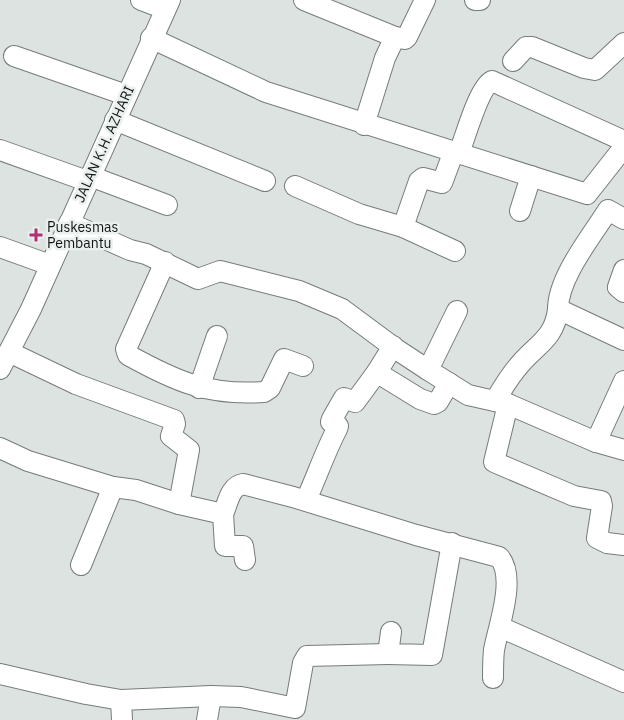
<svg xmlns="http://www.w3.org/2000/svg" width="624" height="720" viewBox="0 0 624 720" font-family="'IBM Plex Sans',sans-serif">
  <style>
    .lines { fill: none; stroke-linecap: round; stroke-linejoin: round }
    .minor-casing { stroke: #767c7a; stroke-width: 22 }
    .minor { stroke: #fff; stroke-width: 20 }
    .poi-dot { fill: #b42e72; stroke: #e9f0ee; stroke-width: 2 }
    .labels { text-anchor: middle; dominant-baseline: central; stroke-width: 5; stroke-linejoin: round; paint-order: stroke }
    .street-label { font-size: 14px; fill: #121413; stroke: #e9f0ee }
    .poi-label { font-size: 14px; fill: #121413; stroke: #e9f0ee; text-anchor: start }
  </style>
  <rect width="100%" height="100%" fill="#dce3e0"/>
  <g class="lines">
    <!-- minor casing -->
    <g class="minor-casing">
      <g id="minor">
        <polyline points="141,0 165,9"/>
        <polyline points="304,0 395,37"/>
        <polyline points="475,0 480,0"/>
        <polyline points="151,38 266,92 587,194 624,147"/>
        <polyline points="14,56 126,95"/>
        <polyline points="513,61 526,47 532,47 584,68 595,70 624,43"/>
        <polyline points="115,120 265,181"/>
        <polyline points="364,125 385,58 395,37 405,39 407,37 425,0"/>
        <polyline points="0,150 87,181"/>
        <path d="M459,153C465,138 479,87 492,81L624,141"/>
        <polyline points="90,176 167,205"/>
        <polyline points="295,186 359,214 403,227 455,251"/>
        <polyline points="520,211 531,176"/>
        <polyline points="69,223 130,250 146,254 198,279 220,271 299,291 342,309 396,349 428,370 457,311"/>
        <polyline points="403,227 419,181 423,178 442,183 454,151"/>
        <polyline points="0,247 50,265"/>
        <path d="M165,262L126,349L128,355C175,381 208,396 264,392L270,388L284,359L303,366"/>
        <polyline points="624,270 618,287 624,292"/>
        <path d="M558,309C558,277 592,236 608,210L624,219"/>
        <polyline points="393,346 377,372 381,375 420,399 434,404 438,402 449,383"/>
        <polyline points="9,352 76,384 174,420 175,424 171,436 189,450 179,504"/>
        <polyline points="0,369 31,309 170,0"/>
        <polyline points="428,370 468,395 508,404 494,462 574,496 601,501 602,506 597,538 607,543 624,545"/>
        <polyline points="199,388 217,336"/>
        <path d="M495,401C503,387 511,374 522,362C538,344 555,337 558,309L624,340"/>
        <polyline points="508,404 596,442 624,381"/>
        <polyline points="596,442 624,450"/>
        <path d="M0,448L28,461L113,487L136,490L179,504L223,514C228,503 230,486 243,484L293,497L416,535L499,557C517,577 498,627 494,650C493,659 493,669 493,678"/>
        <path d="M306,500C317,476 325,452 337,429L338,426L331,422L332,419L344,398L355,402L377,372"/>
        <polyline points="223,514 225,546 243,546 245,560"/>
        <polyline points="81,565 113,487"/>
        <polyline points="500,627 624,682"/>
        <polyline points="391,632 388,654 432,655 452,543"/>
        <polyline points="0,674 86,694 121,700 211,696 241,697 295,708 303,663 307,656 388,654"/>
        <polyline points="121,700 122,720"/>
        <polyline points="207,720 211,696"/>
      </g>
    </g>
    <!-- minor -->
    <use href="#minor" class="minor"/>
  </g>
  <!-- markers -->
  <path class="poi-dot" d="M33.5 227.5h5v5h5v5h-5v5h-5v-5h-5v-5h5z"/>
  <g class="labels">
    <!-- street labels -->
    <g class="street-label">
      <text transform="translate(104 144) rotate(-66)">JALAN K.H. AZHARI</text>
    </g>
    <!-- poi labels -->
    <g class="poi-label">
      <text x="47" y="227">Puskesmas<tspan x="47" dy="16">Pembantu</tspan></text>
    </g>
  </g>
</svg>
